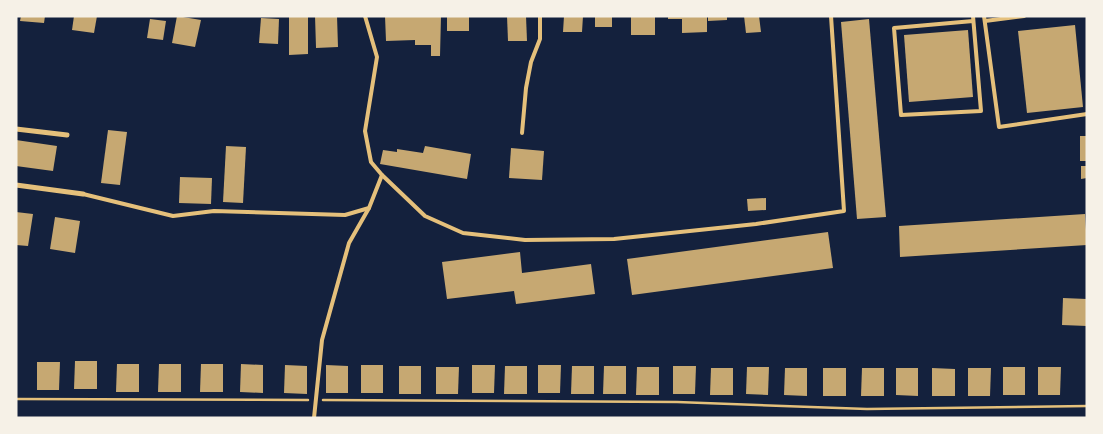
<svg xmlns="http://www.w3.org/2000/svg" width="1103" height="434" viewBox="0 0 1103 434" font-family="'Open Sans',sans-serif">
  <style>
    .building { fill: #c6a872 }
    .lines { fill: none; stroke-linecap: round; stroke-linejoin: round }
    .path { stroke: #e5c07b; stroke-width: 2.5 }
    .service { stroke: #e5c07b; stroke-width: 4 }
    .minor { stroke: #e5c07b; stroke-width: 5 }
  </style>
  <rect width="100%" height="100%" fill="#14213d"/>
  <!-- building -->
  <g class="building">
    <polygon points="21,16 45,16 44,23 20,21"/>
    <polygon points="74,16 97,16 94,33 72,30"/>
    <polygon points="177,16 201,20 195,47 172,43"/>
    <polygon points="289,16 308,16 308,54 289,55"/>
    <polygon points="315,16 337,16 338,47 316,48"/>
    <polygon points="385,16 441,16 440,56 431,56 431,45 415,45 415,40 386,41"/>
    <rect x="447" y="16" width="22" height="15"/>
    <polygon points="507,16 526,16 527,41 508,41"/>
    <polygon points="564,16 583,16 582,32 563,32"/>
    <rect x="595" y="16" width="17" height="11"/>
    <rect x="631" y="16" width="24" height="19"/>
    <polygon points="668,16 707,16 707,32 682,33 682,19 668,19"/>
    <polygon points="708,16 727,16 727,20 708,21"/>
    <polygon points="744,16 759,16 761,32 746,33"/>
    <polygon points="261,18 279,19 278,44 259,43"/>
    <polygon points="150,19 166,21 163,40 147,38"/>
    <polygon points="869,19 886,217 857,219 841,22"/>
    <polygon points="1075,25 1083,107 1027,113 1018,31"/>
    <polygon points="968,30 973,97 909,102 904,35"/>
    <polygon points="108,130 127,132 120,185 101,183"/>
    <rect x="1080" y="136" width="7" height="25"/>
    <polygon points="16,140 57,146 53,171 16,166"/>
    <polygon points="226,146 246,147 243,203 223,202"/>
    <polygon points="425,146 471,154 467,179 380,164 383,150 397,152 397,149 423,153"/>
    <polygon points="511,148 544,151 542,180 509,178"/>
    <polygon points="1081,166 1087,166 1087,178 1081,179"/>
    <polygon points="180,177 212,178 211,204 179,203"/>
    <polygon points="766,198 766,210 748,211 747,199"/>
    <polygon points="16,212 33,214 28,246 16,245"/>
    <polygon points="1085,214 1087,245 900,257 899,226"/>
    <polygon points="55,217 80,221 75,253 50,249"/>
    <polygon points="828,232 833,268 632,295 627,259"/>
    <polygon points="520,252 522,273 591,264 595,294 516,304 514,291 447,299 442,262"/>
    <polygon points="1063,298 1087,299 1087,326 1062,325"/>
    <polygon points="75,361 97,361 97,389 74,389"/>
    <polygon points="37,362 60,362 59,390 37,390"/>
    <polygon points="117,364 139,364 139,392 116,392"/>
    <polygon points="159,364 181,364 181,392 158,392"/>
    <polygon points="201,364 223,364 223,392 200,392"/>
    <polygon points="241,364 263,365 263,393 240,392"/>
    <polygon points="285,365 307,366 307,394 284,393"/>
    <polygon points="326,365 348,366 348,393 326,393"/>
    <rect x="361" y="365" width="22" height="28"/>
    <polygon points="472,365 495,365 494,393 472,393"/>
    <polygon points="538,365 561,365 560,393 538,393"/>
    <rect x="399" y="366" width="22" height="28"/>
    <polygon points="505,366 527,366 527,394 504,394"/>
    <polygon points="572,366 594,366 594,394 571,394"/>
    <polygon points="604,366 626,366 626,394 603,394"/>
    <polygon points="673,366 696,366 695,394 673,394"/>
    <polygon points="436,367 459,367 458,394 436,394"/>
    <polygon points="637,367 659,367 659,395 636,395"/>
    <polygon points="747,367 769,367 768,395 746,394"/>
    <rect x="1003" y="367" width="22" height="28"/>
    <polygon points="1038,367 1061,367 1060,395 1038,395"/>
    <polygon points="711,368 733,368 733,395 710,395"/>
    <polygon points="785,368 807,368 807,396 784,395"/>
    <rect x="823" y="368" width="23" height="28"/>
    <polygon points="862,368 884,368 884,396 861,396"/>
    <polygon points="896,368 918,368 918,396 896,395"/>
    <polygon points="932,368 955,369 955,396 932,396"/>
    <polygon points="968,368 991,368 990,396 968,396"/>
  </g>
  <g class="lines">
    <!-- path -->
    <g class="path">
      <polyline points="16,399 308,400"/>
      <polyline points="323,400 677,402 867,409 1087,406"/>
    </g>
    <!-- service -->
    <g class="service">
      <polyline points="365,16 377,57 365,131 371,162 382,175 425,216 463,233 525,240 614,239 756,224 844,211 831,16"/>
      <polyline points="984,16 999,127 1087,114"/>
      <polyline points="973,21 894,28 901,115 981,111 973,16"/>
      <polyline points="985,21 1024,16"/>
      <polyline points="522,133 526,88 531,62 540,39 540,16"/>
      <polyline points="83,194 173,216 214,211 345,215 369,208 382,175"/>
      <polyline points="314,418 322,340 349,243 369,208"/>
    </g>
    <!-- minor -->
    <g class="minor">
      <polyline points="16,129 67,135"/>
      <polyline points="16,185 83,194"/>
    </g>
  </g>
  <!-- border -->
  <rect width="1103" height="434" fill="none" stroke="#f6f1e7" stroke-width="35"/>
</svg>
